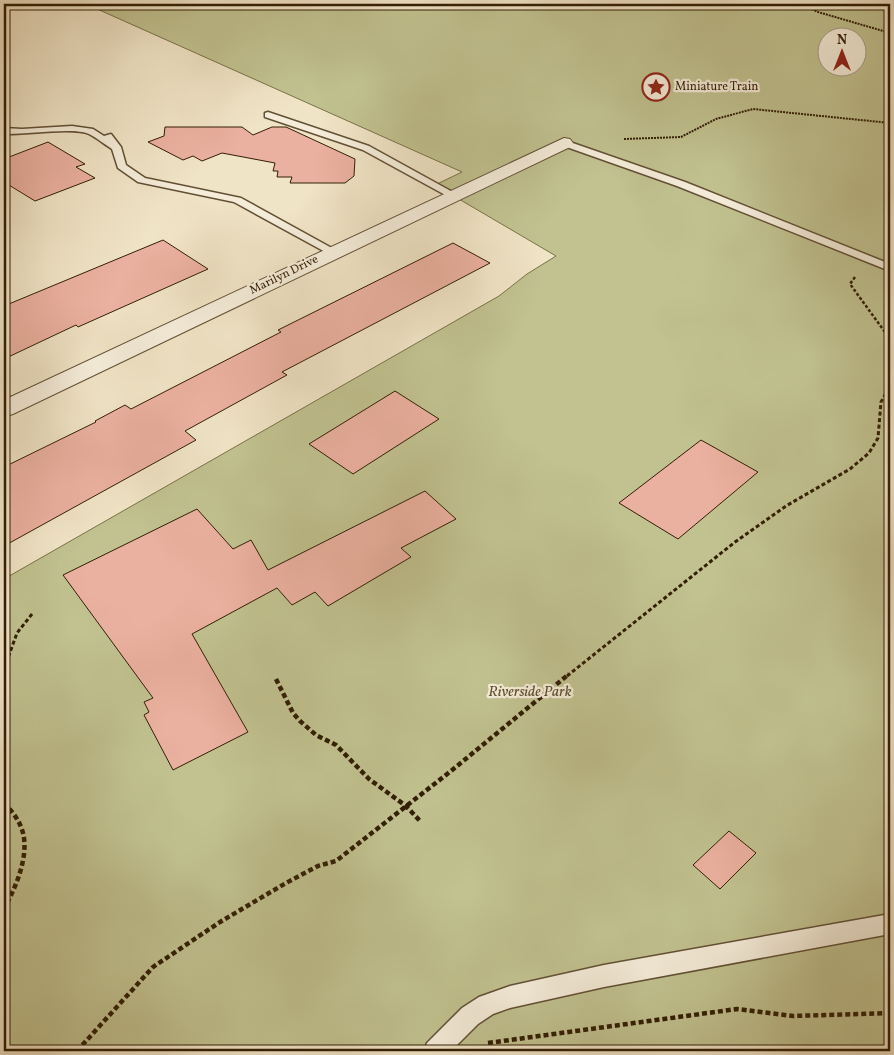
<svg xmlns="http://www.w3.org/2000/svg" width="894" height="1055" viewBox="0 0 894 1055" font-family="Vollkorn,serif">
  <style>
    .green { fill: #c1c290; stroke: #7a704a; fill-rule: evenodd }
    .building { fill: #ebb1a0; stroke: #321e05 }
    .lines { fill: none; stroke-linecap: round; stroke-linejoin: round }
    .lane-casing { stroke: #625035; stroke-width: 3 }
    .street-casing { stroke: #625035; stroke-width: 2 }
    .path-far3 { stroke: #321e05; stroke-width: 2; stroke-dasharray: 2 1; stroke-linecap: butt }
    .path-far2 { stroke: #321e05; stroke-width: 2.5; stroke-dasharray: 3 2; stroke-linecap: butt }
    .path-far1 { stroke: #321e05; stroke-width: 3; stroke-dasharray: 4 2.5; stroke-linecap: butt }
    .path { stroke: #321e05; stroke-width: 4.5; stroke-dasharray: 5 3; stroke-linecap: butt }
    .lane { fill: #f5edda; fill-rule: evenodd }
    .street { fill: #f5edda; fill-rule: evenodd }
    .labels { text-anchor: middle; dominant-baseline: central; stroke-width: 4.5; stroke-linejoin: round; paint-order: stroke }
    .far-poi-label { font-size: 12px; fill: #321e05; stroke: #f5edda; text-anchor: start }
    .far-street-label { font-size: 12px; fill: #321e05; stroke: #f5edda }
    .park-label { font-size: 15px; font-style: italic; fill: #5d4f2f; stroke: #f5edda }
  </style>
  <rect width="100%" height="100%" fill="#f0e4c6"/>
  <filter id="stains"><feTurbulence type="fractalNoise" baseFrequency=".004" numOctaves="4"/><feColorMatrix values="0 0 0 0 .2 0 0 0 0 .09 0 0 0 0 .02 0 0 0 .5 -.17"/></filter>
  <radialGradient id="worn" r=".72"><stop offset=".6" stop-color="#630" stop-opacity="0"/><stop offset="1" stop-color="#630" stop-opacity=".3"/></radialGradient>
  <!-- green -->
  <path class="green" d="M86,4H890V1051H4V579L499,296L527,274L556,256L435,185L462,172ZM826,38H856V68H826Z"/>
  <!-- building -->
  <g class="building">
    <polygon points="165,127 242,127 253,135 272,127 286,127 355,159 354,176 345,183 290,183 292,177 277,177 278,171 273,171 275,163 222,153 202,161 193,156 183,160 148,142 164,136"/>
    <polygon points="48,142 85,164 76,167 95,178 35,201 4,182 4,159"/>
    <polygon points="163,240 208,269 78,327 76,325 4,359 4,306"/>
    <polygon points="453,243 490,263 282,372 287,375 185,431 196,440 4,546 4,467 96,422 95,421 125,405 131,409 281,332 278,330"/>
    <polygon points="395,391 439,419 353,474 309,444"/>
    <polygon points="701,440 758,472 678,539 619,503"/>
    <polygon points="425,491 456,519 401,548 411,557 328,606 315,592 292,605 277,588 192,634 248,732 173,770 144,715 149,712 144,702 153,698 63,575 197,509 233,549 251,540 268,570"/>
    <polygon points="729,831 756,853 720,889 693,865"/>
  </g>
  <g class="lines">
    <!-- lane casing -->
    <g class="lane-casing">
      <g id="lane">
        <polygon points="268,112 369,146 458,195 453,198 449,197 363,150 265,117 265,113"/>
        <path d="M72,126L93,129L104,136L111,134L121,147L126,165L145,178L241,198L339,252L333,255L329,254L234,202L138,182L118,168L112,149C104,144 97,138 89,134C73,127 24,135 4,134V128L22,129Z"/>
        <polygon points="564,140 685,182 890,264 890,271 677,186 561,145 561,141"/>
        <polygon points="890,914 890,934 604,987 510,1008 493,1014 478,1024 451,1051 424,1051 427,1043 462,1008 479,997 510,986 604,965"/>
      </g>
    </g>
    <!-- street casing -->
    <g class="street-casing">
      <polygon id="street" points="564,138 570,139 573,143 570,147 13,414 4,417 4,400"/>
    </g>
    <!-- path-far3 -->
    <g class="path-far3">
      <polyline points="801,4 818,12 890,33"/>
      <polyline points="862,4 890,11"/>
      <polyline points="624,139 681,137 716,119 753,109 890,123"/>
    </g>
    <!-- path-far2 -->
    <g class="path-far2">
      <polyline points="855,277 850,284 890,339"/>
      <polyline points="889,387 890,385"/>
    </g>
    <!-- path-far1 -->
    <g class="path-far1">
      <polyline points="4,669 17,633 32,614"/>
      <polyline points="567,676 735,542 786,506 850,469 869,453 878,438 881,402 890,386"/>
    </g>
    <!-- path -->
    <g class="path">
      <polyline points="276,679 293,713 300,721 316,735 336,745 369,779 406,806 421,822"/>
      <path d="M4,803C12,811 20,821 23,833C29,856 16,888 4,908"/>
      <polyline points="488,1043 737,1009 793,1016 890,1013"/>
      <polyline points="77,1051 153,967 220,922 286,883 318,866 336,861 451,771 569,674"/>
    </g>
    <!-- lane -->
    <use href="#lane" class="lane"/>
    <!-- street -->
    <use href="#street" class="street"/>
  </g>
  <!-- icons -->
  <defs>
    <g id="sight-ring" transform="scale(1.4375)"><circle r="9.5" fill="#f5edda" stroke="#8f2418" stroke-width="1.5"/><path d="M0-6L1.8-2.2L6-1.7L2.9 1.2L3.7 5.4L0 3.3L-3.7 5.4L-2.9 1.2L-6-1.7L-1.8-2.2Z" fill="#8f2418"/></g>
  </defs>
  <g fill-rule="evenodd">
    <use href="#sight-ring" x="656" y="87"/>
  </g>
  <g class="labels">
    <!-- far-poi labels -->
    <g class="far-poi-label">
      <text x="675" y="87">Miniature Train</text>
    </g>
    <!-- far-street labels -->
    <g class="far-street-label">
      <text transform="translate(284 275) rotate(-26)">Marilyn Drive</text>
    </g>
    <!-- park labels -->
    <g class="park-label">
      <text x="530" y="692">Riverside Park</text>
    </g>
  </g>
  <!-- margin -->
  <rect width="894" height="1055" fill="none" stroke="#f0e4c6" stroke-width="20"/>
  <rect x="5" y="5" width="884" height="1045" fill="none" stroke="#321e05" stroke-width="2.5"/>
  <rect x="10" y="10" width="874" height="1035" fill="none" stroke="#321e05"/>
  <!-- north arrow -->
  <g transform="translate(842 52)"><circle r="24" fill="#f5edda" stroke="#a79a85"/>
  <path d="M0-4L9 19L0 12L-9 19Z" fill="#8f2418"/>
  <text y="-8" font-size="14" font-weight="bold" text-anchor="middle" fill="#321e05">N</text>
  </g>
  <rect width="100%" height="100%" filter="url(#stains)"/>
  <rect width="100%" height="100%" fill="url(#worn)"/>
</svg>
